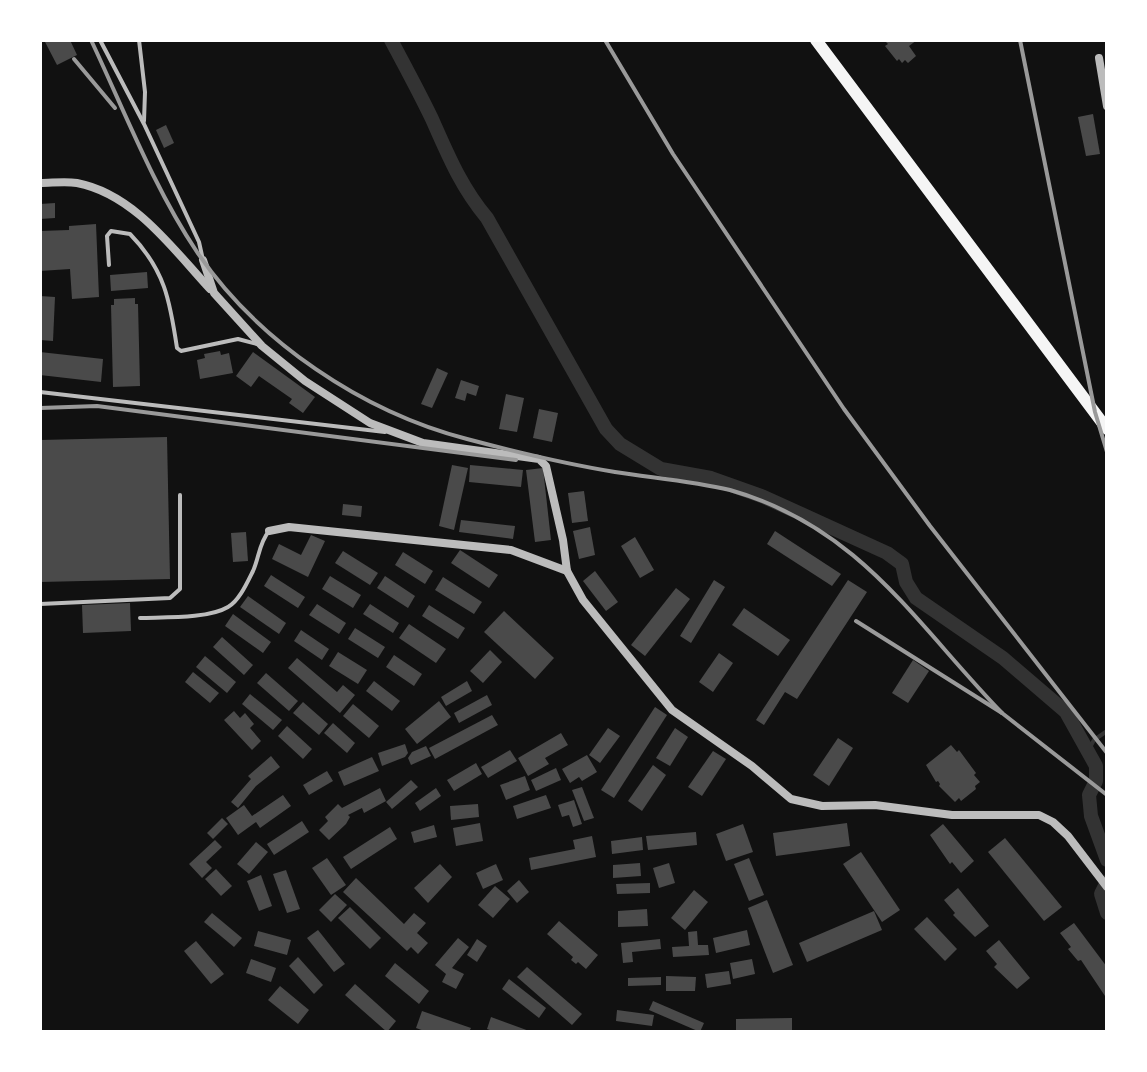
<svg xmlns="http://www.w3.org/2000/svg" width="1147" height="1072" viewBox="0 0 1147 1072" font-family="'IBM Plex Sans',sans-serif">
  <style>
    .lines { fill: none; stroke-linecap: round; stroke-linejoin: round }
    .stream { stroke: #333; stroke-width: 4 }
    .canal { stroke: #333; stroke-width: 14 }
    .building { fill: #4a4a4a }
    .service { stroke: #bcbcbc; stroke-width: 4 }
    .minor { stroke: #bcbcbc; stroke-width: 8 }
    .primary { stroke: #f5f5f5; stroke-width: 12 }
    .rail { stroke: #9a9a9a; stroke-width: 4 }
  </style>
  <rect width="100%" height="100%" fill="#111"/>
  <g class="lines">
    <!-- stream -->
    <polyline class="stream" points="1088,751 1094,740 1107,731"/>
    <!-- canal -->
    <g class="canal">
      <path d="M391,40C405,66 419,92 432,119C448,155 461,187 487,218L606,429L620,444L661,469L711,478L764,497L887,553L902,564L906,582L916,598L1003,658L1066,712L1096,766V781L1089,795L1091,816L1107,860"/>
      <polyline points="1107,882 1101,894 1107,913"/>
    </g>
  </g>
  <!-- building -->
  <g class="building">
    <polygon points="44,40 70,40 77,55 57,65"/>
    <polygon points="884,40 917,40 909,46 916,56 908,63 905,60 902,63 899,59 897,61 885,46 888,44"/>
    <polygon points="1093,114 1100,154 1086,156 1078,117"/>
    <polygon points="166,125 174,143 164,148 156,130"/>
    <polygon points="55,203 55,218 40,219 40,204"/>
    <polygon points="96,224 99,297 72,299 70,269 40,271 40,231 69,230 69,226"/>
    <polygon points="147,272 148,288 111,291 110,275"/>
    <polygon points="40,296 55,297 53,341 40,340"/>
    <polygon points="135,298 135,304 138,304 140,386 113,387 111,305 114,305 114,299"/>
    <polygon points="220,351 221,355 229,353 233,373 200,379 197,360 205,358 204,354"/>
    <polygon points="40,352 103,359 101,382 40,375"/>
    <polygon points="253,352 315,397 303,413 289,403 292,399 259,376 251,387 236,376"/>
    <polygon points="437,368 448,373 432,408 421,404"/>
    <polygon points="461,380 479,386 476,396 467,393 465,401 455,398"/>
    <polygon points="506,394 524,398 517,432 499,429"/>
    <polygon points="539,409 558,413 552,442 533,438"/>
    <polygon points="167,437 170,579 40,582 40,440"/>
    <polygon points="452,465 468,468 454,530 439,526"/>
    <polygon points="470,465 523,470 521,487 469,482"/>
    <polygon points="543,468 551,540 535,542 526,470"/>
    <polygon points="584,491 588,521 572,523 568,493"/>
    <polygon points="343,504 362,506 361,517 342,515"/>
    <polygon points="461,520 515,526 513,539 459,532"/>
    <polygon points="590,527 595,555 579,559 573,531"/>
    <polygon points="775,531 841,574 832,586 767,544"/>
    <polygon points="246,532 248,561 233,562 231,533"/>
    <polygon points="311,535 325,541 308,577 272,559 279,544 301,555"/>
    <polygon points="635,537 654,570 640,578 621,546"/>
    <polygon points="460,550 498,575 489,588 451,563"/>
    <polygon points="343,551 378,573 370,585 335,563"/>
    <polygon points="403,552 433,571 425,584 395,565"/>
    <polygon points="595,571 618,602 606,611 583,581"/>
    <polygon points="271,575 305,597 298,608 264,586"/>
    <polygon points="330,576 361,595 353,608 322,589"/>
    <polygon points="385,576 415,596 408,608 377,588"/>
    <polygon points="443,577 482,602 474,614 435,590"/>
    <polygon points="714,580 725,587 691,643 680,636"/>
    <polygon points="848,580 867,592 797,699 785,692 764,725 756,720"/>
    <polygon points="676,588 690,599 645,656 631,645"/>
    <polygon points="248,596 286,623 279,634 240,607"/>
    <polygon points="130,603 131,631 83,633 82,605"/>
    <polygon points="317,604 346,623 339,634 309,615"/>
    <polygon points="370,604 399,623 393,633 363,614"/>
    <polygon points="429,605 465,628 458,639 422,616"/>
    <polygon points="744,608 790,640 778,656 732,625"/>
    <polygon points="504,611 554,658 535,679 484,632"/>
    <polygon points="233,614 271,642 263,653 225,626"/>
    <polygon points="409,624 446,649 436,663 399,638"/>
    <polygon points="355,628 385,647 378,658 348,639"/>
    <polygon points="301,630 329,649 322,660 294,641"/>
    <polygon points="222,637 253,665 244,675 213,647"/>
    <polygon points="490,650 502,662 483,683 470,671"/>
    <polygon points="338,652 367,670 358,684 329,666"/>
    <polygon points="719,653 733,663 713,692 699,682"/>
    <polygon points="394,655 422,674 414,686 386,667"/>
    <polygon points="205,656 236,682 227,693 196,667"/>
    <polygon points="297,658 337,692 343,685 355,695 340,713 288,668"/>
    <polygon points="913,660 929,671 908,703 892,693"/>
    <polygon points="193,672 219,693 210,703 185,682"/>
    <polygon points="266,673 298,701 289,711 257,683"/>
    <polygon points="374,681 400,701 392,711 366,691"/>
    <polygon points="467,681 472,691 446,706 441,697"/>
    <polygon points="250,694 282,720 273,730 242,704"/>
    <polygon points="487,695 492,705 459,723 454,713"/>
    <polygon points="439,701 451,717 417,744 405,729"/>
    <polygon points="303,702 328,724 319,735 293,713"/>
    <polygon points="353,704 379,726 369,738 343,716"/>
    <polygon points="655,707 667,715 614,798 601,790"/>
    <polygon points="234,711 240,718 245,713 254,724 250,728 261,741 252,750 224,720"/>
    <polygon points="492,715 498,725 435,759 429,748"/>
    <polygon points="333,723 355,743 347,753 324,733"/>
    <polygon points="287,726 312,749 303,759 278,736"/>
    <polygon points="608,728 620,736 600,763 589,755"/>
    <polygon points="675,728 688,737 670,766 656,758"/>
    <polygon points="561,733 568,745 545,758 549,764 528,776 518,758"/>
    <polygon points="838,738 853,748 829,786 813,775"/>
    <polygon points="405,744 408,753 405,757 382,766 378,753"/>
    <polygon points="951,745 957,752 959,750 976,773 974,775 980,782 975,786 976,789 961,801 959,798 955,802 939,786 940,784 938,781 936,782 926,765"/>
    <polygon points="426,746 431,756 411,765 408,758 412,752"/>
    <polygon points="510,750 517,761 488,778 481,767"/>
    <polygon points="713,751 726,759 702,796 688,787"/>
    <polygon points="587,755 597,772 582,781 579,777 570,783 562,769"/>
    <polygon points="271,756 280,767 256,786 238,808 231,802 251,779 248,776"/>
    <polygon points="372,757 379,771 344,786 338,772"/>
    <polygon points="476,763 482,774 454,791 447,780"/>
    <polygon points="653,765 666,775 642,811 628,801"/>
    <polygon points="556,768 561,780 536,791 531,780"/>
    <polygon points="327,771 333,781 309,795 303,785"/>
    <polygon points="525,776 530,790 506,800 500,785"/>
    <polygon points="411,780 418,787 392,809 386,802"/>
    <polygon points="582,787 594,818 584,821 572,790"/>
    <polygon points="380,788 386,801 364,813 362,808 348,815 350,817 346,824 329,840 319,830 328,821 325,817 338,804 342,808"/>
    <polygon points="436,788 441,796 420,811 415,803"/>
    <polygon points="283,795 291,806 260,828 256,822 238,835 226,818 244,805 252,816"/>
    <polygon points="546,795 551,808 517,819 513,806"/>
    <polygon points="574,800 582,824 573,827 569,815 562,817 558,805"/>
    <polygon points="478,804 479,817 451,820 450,806"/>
    <polygon points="222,818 228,824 213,839 207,833"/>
    <polygon points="302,821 309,832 274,855 267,844"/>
    <polygon points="480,823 483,841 456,846 453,828"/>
    <polygon points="847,823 850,846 776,856 773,833"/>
    <polygon points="743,824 753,852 726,861 716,834"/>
    <polygon points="943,824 974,861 961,873 952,862 950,864 930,835"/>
    <polygon points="434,825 437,837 414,843 411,832"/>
    <polygon points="390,827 397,839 351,869 343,857"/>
    <polygon points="696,832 697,845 648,850 646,836"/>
    <polygon points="592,836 596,857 531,870 529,858 575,849 573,840"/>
    <polygon points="642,837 643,850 612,854 611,841"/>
    <polygon points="1005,838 1062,907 1044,921 988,852"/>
    <polygon points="215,840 222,847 206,862 212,868 202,878 189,864"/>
    <polygon points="256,842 268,852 249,874 237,864"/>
    <polygon points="861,852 900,910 882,922 843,864"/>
    <polygon points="327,858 346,885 331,895 312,868"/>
    <polygon points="749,858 764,895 749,901 734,864"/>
    <polygon points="640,863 641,876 613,878 613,865"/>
    <polygon points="669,863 675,883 659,888 653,868"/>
    <polygon points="440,864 452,877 428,903 414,888"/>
    <polygon points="496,864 503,880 483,889 476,873"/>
    <polygon points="216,869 232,886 221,896 205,879"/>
    <polygon points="286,870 300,909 287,913 273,874"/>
    <polygon points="261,875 272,906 259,911 247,881"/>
    <polygon points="356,878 404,924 414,913 426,923 417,933 428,943 418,954 411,947 407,951 343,892"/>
    <polygon points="519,880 529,892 517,903 507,891"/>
    <polygon points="650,883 650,893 617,894 616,884"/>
    <polygon points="495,886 510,899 493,918 478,905"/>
    <polygon points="958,888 989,926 975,937 953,915 955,913 944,900"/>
    <polygon points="694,890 708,902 685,930 671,918"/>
    <polygon points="335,894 347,905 331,922 319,910"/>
    <polygon points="767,900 793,965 773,973 748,908"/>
    <polygon points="350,907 381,938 370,949 338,918"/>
    <polygon points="647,909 648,926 618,927 618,911"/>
    <polygon points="874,911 882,930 807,962 799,943"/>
    <polygon points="212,913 242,938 234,947 204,922"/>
    <polygon points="927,917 957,949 945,961 914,929"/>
    <polygon points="559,921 598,955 586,969 578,962 576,964 571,960 573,957 547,934"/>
    <polygon points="1074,923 1107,967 1107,999 1081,960 1078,961 1068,949 1071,947 1060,933"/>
    <polygon points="318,930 345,964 334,972 307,938"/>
    <polygon points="747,930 750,945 716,953 713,938"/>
    <polygon points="258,931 291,940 287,955 254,946"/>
    <polygon points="697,931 698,945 708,945 709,955 673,957 672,947 689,946 688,932"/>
    <polygon points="458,938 469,947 452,968 464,974 456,989 442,982 446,974 435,965"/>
    <polygon points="477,939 487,946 477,962 467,955"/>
    <polygon points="660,939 661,949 632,952 633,962 623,963 621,943"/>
    <polygon points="999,940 1030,978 1017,989 994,967 997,964 986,951"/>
    <polygon points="196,941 224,974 211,984 184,951"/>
    <polygon points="298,957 323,985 314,994 289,966"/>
    <polygon points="251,959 276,968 271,982 246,973"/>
    <polygon points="752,959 755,974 733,979 730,963"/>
    <polygon points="395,963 429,991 419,1004 385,976"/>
    <polygon points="527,967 582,1014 572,1025 517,977"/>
    <polygon points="729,971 731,984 707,988 705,974"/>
    <polygon points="666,976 696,977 695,991 666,991"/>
    <polygon points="661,977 661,985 628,986 628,978"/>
    <polygon points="509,979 546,1008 539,1018 502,989"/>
    <polygon points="355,984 396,1021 387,1032 345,995"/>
    <polygon points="280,986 309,1010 298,1024 268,1000"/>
    <polygon points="653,1001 704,1023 700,1032 649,1010"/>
    <polygon points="617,1010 654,1015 652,1026 616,1021"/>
    <polygon points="422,1011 471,1028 469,1032 427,1032 416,1028"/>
    <polygon points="491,1017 532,1032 495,1032 487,1029"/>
    <polygon points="792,1018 792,1032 736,1032 736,1019"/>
  </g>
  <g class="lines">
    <!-- service -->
    <g class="service">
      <polyline points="100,40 144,124 199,242 203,260"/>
      <polyline points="139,40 145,92 144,121"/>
      <path d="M109,265L107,236L111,231L130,234C165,270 170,301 177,348L181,351L238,339L257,344"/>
      <polyline points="40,392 385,432"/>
      <polyline points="40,604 170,598 180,589 180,495"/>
      <path d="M140,618C164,617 208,619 228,607C239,601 247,583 253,571C259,558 259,543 269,531"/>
    </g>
    <!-- minor -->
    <g class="minor">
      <polyline points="1099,58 1107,106"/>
      <path d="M40,183C52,183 65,181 77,183C134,194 173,249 210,289"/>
      <polyline points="203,260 214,293 262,346 305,381 370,423 423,443 539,459 546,466 563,540 567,571 583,600 672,710 752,766 791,799 822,806 875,805 952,815 1039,815 1053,822 1068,836 1107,887"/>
      <polyline points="269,531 289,527 511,550 567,571"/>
    </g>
    <!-- primary -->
    <polyline class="primary" points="816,40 1107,429"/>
    <!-- rail -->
    <g class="rail">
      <path d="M91,40C124,110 154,188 197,252C258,342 363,412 467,439C516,452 566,464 615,472C654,478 692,481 730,490C860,527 914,622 1002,713"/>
      <polyline points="605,40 673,154 844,409 930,526 1107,753"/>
      <polyline points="1020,40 1095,412 1107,452"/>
      <polyline points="74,59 115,108"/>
      <polyline points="40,408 97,406 516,460"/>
      <polyline points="856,621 1002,713 1107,795"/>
    </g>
  </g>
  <!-- border -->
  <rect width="1147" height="1072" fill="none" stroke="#ffffff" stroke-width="84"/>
</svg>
